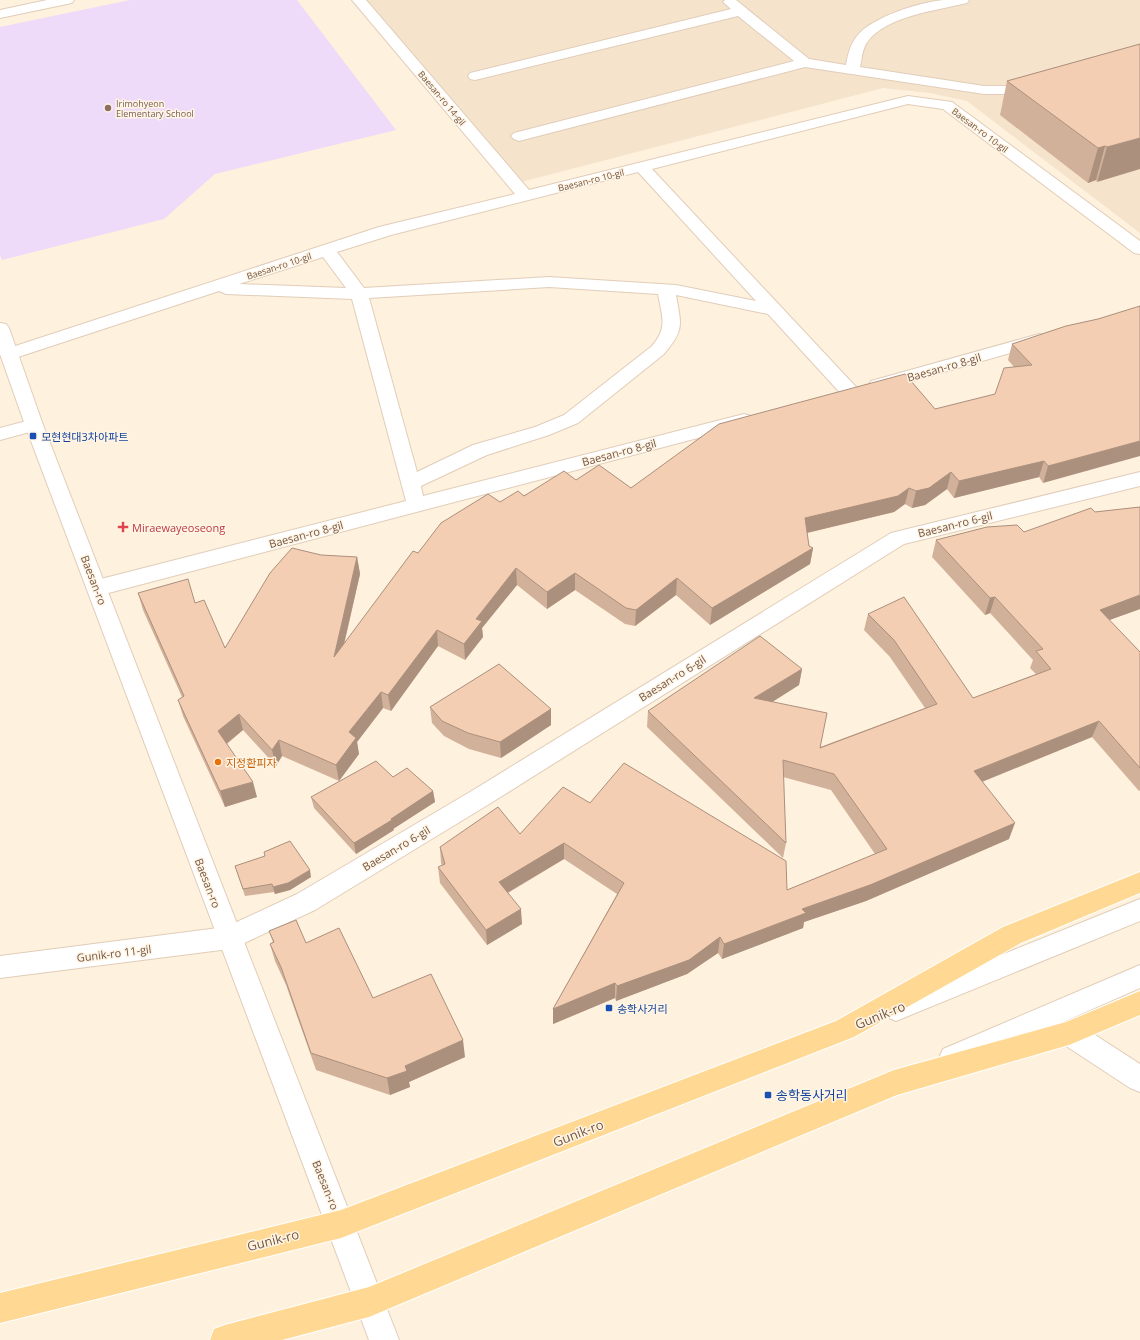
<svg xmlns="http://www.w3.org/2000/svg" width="1140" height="1340" viewBox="0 0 1140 1340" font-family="'Open Sans','Noto Sans KR',sans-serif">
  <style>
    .residential { fill: #f5e3cb }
    .education { fill: #eedaf9 }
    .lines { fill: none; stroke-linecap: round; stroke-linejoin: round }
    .minor-casing { stroke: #e1cdb9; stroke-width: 2 }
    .tertiary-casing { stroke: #e1cdb9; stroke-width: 2 }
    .primary-casing { stroke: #fff; stroke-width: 2 }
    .minor { fill: #fff; fill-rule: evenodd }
    .tertiary { fill: #fff; fill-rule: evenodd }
    .primary { fill: #ffd893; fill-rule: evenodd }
    .wall { fill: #d2b19a }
    .shaded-wall { fill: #ab907d }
    .building { fill: #f4ceb3; stroke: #ab907d }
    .education-dot { fill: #8d6e63; stroke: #fff5e5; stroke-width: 1.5 }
    .transit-dot { fill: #1a4fb4; stroke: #fff5e5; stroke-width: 1.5 }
    .health-dot { fill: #e0444e; stroke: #fff5e5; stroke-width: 1.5 }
    .food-dot { fill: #e8710a; stroke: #fff5e5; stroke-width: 1.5 }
    .labels { text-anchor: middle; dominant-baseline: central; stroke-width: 3; stroke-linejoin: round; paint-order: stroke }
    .far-street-label { font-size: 9px; fill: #745645; stroke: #fff5e5 }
    .far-education-label { font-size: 9px; fill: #785e54; stroke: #fff5e5; text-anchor: start }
    .street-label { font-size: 11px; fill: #745645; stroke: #fff5e5 }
    .transit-label { font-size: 11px; fill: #164399; stroke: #fff5e5; text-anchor: start }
    .health-label { font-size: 11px; fill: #be3a42; stroke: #fff5e5; text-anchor: start }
    .food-label { font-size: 11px; fill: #c56008; stroke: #fff5e5; text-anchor: start }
    .near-street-label { font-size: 13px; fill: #745645; stroke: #fff5e5 }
    .near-transit-label { font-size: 13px; fill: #164399; stroke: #fff5e5; text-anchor: start }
  </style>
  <rect width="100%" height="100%" fill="#fef1dd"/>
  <!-- residential -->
  <polygon class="residential" points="365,0 1140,0 1140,233 967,101 930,93 883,88 517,183"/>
  <!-- education -->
  <polygon class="education" points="130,0 297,0 396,130 215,174 164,219 2,260 0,255 0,27"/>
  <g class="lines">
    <!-- minor casing -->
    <g class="minor-casing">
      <g id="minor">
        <polygon points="47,0 74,0 72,3 67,4 0,18 0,10"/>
        <path d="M352,0H366L529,190L908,96L952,102L1140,241V254L1134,253L943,109L908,104L652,169L857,388L859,392L857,396L850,398L843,396L768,314L676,295C681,325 685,329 664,354L578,423L549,435L487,455L421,486L423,496L744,414L751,416L753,420L751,424L97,596L90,593L87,588L90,583L97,580L406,501L352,299L226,294L219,291L15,358L9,360L3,358L0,354L3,350L379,227L515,194ZM638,172L756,301L676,285L549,277L364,288L337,252L391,235ZM323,257L346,288L239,284ZM549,287L658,294C662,317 668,327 652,346L564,415L535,427L473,445L417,472L369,298Z"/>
        <path d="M725,0H736L809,59L846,65C848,54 850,45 857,36C872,17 920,2 944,0C952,0 961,0 969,0L967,3C938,10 887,16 868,41C862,49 862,58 860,67L984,86H1011L1035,80L1040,81L1042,84L1040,87L1011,94H984L805,67L519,141L514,139L511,136L514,133L794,61L738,16L475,80L470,79L468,76L470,73L731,9L723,2Z"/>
        <polygon points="1039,334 1045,335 1048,339 1045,343 878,391 871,389 869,385 871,381"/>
        <polygon points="34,419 41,421 43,425 41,429 0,440 0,428"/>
        <polygon points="1140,472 1140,486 904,544 486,806 315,910 238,946 229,949 0,978 0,956 226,927 297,894 470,792 891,533"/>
        <polygon points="1069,1021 1078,1024 1140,1064 1140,1092 1130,1088 1060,1042 1056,1033 1060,1024"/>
      </g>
    </g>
    <!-- tertiary casing -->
    <g class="tertiary-casing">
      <g id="tertiary">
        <polygon points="0,323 6,324 9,328 43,425 399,1340 369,1340 25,425 0,354"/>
        <polygon points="1140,899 1140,921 896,1021 887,1017 883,1009 887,1001"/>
        <polygon points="1140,965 1140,988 961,1067 952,1070 943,1067 939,1058 943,1049"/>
      </g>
    </g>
    <!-- primary casing -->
    <g class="primary-casing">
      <g id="primary">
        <polygon points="1140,872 1140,893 1021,943 854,1037 341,1238 0,1323 0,1293 341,1210 836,1021 1003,927"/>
        <polygon points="1140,991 1140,1015 1069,1045 897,1095 369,1317 282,1340 210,1340 214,1329 225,1325 369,1287 894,1070 1066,1022"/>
      </g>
    </g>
    <!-- minor -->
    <use href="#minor" class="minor"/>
    <!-- tertiary -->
    <use href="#tertiary" class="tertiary"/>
    <!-- primary -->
    <use href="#primary" class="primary"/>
  </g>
  <!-- wall -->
  <g class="wall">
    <polygon points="1140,44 1097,182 1096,180 1088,183 1000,115 1007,81"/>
    <polygon points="1098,319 1043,483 1039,477 954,498 947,489 925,505 912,508 905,504 894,512 807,533 809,546 813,548 810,564 710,625 676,595 635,626 625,624 575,590 547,609 517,585 482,628 483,637 465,660 438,646 391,711 383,708 357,742 359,754 339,781 282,756 276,766 243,730 227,744 257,797 225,807 183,716 178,700 182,697 143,610 138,593 195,603 225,648 357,557 360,574 344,645 418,553 500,502 576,480 631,488 995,394 1014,367 1008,360 1012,344"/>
    <polygon points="1140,507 1140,609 1109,620 1140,652 1140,790 1139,791 1092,737 982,782 1009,839 866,901 804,922 803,928 722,959 718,953 687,974 616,1001 615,998 553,1024 553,1009 617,894 564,859 508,893 522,924 487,945 440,883 438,867 442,866 441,863 440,847 520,834 590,803 787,890 875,854 831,790 783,777 786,843 783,858 647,727 648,711 802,669 799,685 772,702 820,747 925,708 890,657 864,630 868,614 973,698 1036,674 1030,668 1033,660 990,613 985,615 932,557 936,540 1024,532 1095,512"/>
    <polygon points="430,707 551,709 551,725 501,758 469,749 444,736 432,723"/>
    <polygon points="393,777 433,791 435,802 393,829 394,830 356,854 314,808 311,797"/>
    <polygon points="235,866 311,877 290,890 275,894 274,892 245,896"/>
    <polygon points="269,931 306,943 373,998 465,1057 409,1082 410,1087 390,1095 316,1070 286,985 275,961 270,944 273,942"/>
  </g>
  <!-- shaded-wall -->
  <g class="shaded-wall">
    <polygon points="1140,138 1140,169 1097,182 1107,147"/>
    <polygon points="1105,146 1096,180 1088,183 1098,148"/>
    <polygon points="1140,441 1140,456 1043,483 1048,466"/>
    <polygon points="1044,461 1039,477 954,498 959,481"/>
    <polygon points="951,472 947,489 925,505 912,508 916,491"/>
    <polygon points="909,488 905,504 894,512 802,534 805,518"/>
    <polygon points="813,548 810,564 710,625 712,608"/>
    <polygon points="357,557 360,574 337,674 334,657"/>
    <polygon points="516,568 517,585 482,628 483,637 465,660 464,644 476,619"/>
    <polygon points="575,573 575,590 547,609 547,592"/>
    <polygon points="677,578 676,595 635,626 636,610"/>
    <polygon points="1140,595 1140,609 1093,626 1100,610"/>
    <polygon points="995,597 990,613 985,615 990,598"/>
    <polygon points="437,630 438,646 391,711 388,695"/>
    <polygon points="802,669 799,685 752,715 754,698"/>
    <polygon points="381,692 383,708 357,742 359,754 339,781 336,765 349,732"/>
    <polygon points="551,709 551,725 501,758 500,742"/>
    <polygon points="239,714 243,730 222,747 218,731"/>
    <polygon points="1099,721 1092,737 969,787 974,771"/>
    <polygon points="279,740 282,756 276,766 272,750"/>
    <polygon points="253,782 257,797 225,807 220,791"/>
    <polygon points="433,791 435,802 393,829 394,830 356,854 354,843"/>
    <polygon points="1015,823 1009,839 866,901 804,922 803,928 722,959 724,944 802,909"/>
    <polygon points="564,843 564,859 500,897 499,882"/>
    <polygon points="310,870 311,877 290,890 275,894 273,887"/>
    <polygon points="521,909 522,924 487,945 486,930"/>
    <polygon points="720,937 718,953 687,974 616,1001 617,986"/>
    <polygon points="615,983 615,998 553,1024 553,1009"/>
    <polygon points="463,1040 465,1057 409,1082 410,1087 390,1095 387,1078 405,1066"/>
  </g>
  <!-- building -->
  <g class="building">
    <polygon points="1140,44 1140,138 1107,147 1105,146 1098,148 1007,81"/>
    <polygon points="1140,306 1140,441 1048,466 1044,461 959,481 951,472 929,488 916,491 909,488 898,496 805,518 809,546 813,548 712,608 677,578 636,610 626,608 575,573 547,592 516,568 476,619 482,621 464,644 437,630 388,695 381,692 349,732 356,738 336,765 279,740 272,750 239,714 218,731 253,782 220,791 178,700 184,696 138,593 188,579 195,603 204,600 225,648 270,573 292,548 321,555 357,557 334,657 413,551 418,553 441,523 488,494 500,502 518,491 524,496 564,471 576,480 599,465 631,488 719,424 905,374 935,409 995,394 1004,368 1032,365 1012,344 1066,326 1098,319"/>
    <polygon points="1140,507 1140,595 1100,610 1140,652 1140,768 1099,721 974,771 1015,823 870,885 802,909 806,913 724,944 720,937 689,960 617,986 615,983 553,1009 624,883 564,843 499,882 521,909 486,930 438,867 445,864 440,847 498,807 520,834 563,787 590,803 624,763 786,861 787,890 887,849 834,774 783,760 786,843 648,711 760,636 802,669 754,698 827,713 820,748 937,704 894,640 868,614 904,597 973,698 1051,669 1036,651 1043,649 995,597 990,598 936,540 987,527 1017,525 1024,532 1091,508 1095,512"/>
    <polygon points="499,664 551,709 500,742 468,733 442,721 430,707"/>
    <polygon points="376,761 393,777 407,768 433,791 391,819 392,820 354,843 311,797"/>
    <polygon points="290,841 310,870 288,883 273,887 272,884 243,889 235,866 265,856 264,852"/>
    <polygon points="296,920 306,943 339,928 373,998 431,974 463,1040 405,1066 407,1071 387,1078 311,1053 281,967 270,944 274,942 269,931"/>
  </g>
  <!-- markers -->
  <circle class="education-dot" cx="108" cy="108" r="4"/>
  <g class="transit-dot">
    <rect x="29" y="432" width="8" height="8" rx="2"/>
    <rect x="605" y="1004" width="8" height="8" rx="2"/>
    <rect x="764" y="1091" width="8" height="8" rx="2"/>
  </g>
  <path class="health-dot" d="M121 521h4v4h4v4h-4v4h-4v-4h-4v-4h4z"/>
  <circle class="food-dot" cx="218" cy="762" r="4"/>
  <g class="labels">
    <!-- far-street labels -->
    <g class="far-street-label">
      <text transform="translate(442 98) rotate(50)">Baesan-ro 14-gil</text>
      <text transform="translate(980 130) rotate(37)">Baesan-ro 10-gil</text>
      <text transform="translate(591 180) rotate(-14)">Baesan-ro 10-gil</text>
      <text transform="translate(279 266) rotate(-18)">Baesan-ro 10-gil</text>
    </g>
    <!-- far-education labels -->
    <g class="far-education-label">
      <text x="116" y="103">Irimohyeon<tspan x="116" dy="10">Elementary School</tspan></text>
    </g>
    <!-- street labels -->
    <g class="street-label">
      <text transform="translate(944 367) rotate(-16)">Baesan-ro 8-gil</text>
      <text transform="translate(619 452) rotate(-15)">Baesan-ro 8-gil</text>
      <text transform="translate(955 524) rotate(-14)">Baesan-ro 6-gil</text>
      <text transform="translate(306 534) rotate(-15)">Baesan-ro 8-gil</text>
      <text transform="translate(94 580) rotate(69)">Baesan-ro</text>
      <text transform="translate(672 678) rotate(-32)">Baesan-ro 6-gil</text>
      <text transform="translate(396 848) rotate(-31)">Baesan-ro 6-gil</text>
      <text transform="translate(208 883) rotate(69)">Baesan-ro</text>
      <text transform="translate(114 953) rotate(-7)">Gunik-ro 11-gil</text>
      <text transform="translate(326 1185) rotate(68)">Baesan-ro</text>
    </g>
    <!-- transit labels -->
    <g class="transit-label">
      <text x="41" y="436">모현현대3차아파트</text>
      <text x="617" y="1008">송학사거리</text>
    </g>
    <!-- health labels -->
    <g class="health-label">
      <text x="132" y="527">Miraewayeoseong</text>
    </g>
    <!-- food labels -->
    <g class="food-label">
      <text x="226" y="762">지정환피자</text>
    </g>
    <!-- near-street labels -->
    <g class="near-street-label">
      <text transform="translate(880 1015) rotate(-22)">Gunik-ro</text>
      <text transform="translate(578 1133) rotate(-21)">Gunik-ro</text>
      <text transform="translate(273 1240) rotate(-14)">Gunik-ro</text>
    </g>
    <!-- near-transit labels -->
    <g class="near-transit-label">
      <text x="776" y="1095">송학동사거리</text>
    </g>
  </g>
</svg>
